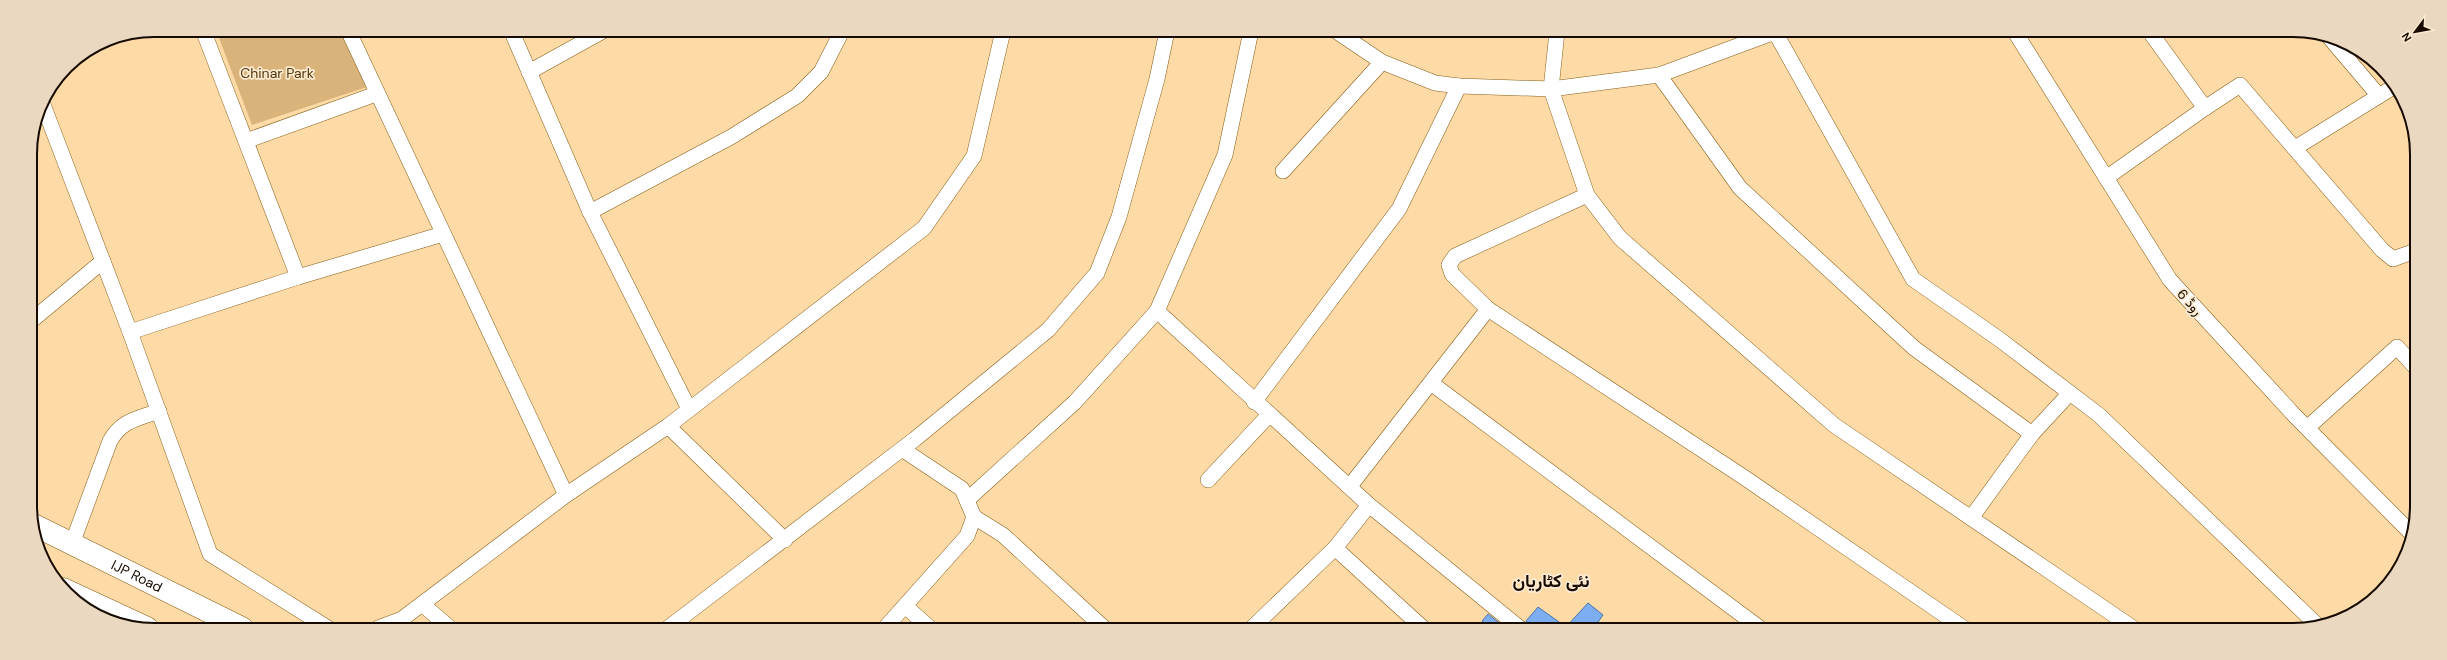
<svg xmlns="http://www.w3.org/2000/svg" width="2447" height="660" viewBox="0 0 2447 660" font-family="'DM Sans',Vazirmatn,sans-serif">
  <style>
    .green { fill: #dab37b }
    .building { fill: #7eaef2; stroke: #4b73aa }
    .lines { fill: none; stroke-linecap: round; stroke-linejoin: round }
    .street-casing { stroke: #865e18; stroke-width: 16 }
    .highway-casing { stroke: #865e18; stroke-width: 23 }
    .street { stroke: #fff; stroke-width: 15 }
    .highway { stroke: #fff; stroke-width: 22 }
    .labels { text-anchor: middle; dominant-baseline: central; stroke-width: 3.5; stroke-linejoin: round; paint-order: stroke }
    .park-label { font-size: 14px; fill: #51370b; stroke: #fcead1 }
    .street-label { font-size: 14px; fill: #170b00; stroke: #fcead1 }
    .district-label { font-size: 18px; font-weight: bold; fill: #170b00; stroke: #fcead1 }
    .rim { fill: none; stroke: #170b00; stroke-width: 2 }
  </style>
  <rect width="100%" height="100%" fill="#fedaa6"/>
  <!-- green -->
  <polygon class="green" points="216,30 341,30 367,87 252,125"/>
  <!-- building -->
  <g class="building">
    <polygon points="1588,603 1603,615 1593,629 1530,629 1526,621 1538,607 1566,627"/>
    <polygon points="1488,614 1507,629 1494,629 1482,621"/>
  </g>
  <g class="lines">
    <!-- street casing -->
    <g class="street-casing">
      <g id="street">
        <polyline points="203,30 298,277"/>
        <polyline points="348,30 566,495"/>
        <polyline points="511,30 590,212 689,409"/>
        <polyline points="1251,31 1225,155 1157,311 1369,505 1521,629"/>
        <polyline points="1336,31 1382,62 1435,83 1459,86 1551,89 1659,75 1775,32"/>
        <polyline points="1557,32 1551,89 1587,195 1620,238 1834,425 2136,630"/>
        <polyline points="1775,32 1913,279 1999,339 2099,415 2318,626"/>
        <polyline points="2015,32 2170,280 2295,416 2413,535"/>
        <polyline points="2150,32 2205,108 2240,85 2382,250 2393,259 2415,251"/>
        <polyline points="2329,37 2379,96"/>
        <polyline points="529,72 603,31"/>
        <polyline points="1659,75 1740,188 1914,348 2032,434"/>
        <polyline points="42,102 130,332 210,554 328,628"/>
        <polyline points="246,141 376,94"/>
        <polyline points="2295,148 2395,86"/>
        <polyline points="1283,171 1382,62"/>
        <polyline points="2106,178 2205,108"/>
        <polyline points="1587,195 1455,256 1449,265 1452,274 1488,309 1745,478 1965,629"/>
        <polyline points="590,212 731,137 797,96 821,72 842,31"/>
        <polyline points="31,321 103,261"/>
        <polyline points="130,332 298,277 443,234"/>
        <polyline points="1431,383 1761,629"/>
        <polyline points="1254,402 1399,209 1459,86"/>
        <polyline points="668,426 785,540"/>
        <polyline points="2307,428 2397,347 2415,367"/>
        <polyline points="1208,480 1269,415"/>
        <polyline points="1350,486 1488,309"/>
        <polyline points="967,500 1075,402 1157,311"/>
        <polyline points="974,517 1003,535 1105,629"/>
        <polyline points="1971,518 2032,434 2070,393"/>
        <path d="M72,544L110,441C122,420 137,419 159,411"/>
        <polyline points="1335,548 1424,629"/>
        <polyline points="422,604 450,628"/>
        <polyline points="905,606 930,628"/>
        <polyline points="378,628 402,619 566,495 668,426 924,228 974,156 1003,31"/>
        <polyline points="668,628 915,439 1048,330 1097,273 1119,217 1157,79 1167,31"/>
        <polyline points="885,628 967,536 974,517 962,489 902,449"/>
        <polyline points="1251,629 1335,548 1369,505"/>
      </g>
    </g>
    <!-- highway casing -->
    <g class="highway-casing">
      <g id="highway">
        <path id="s1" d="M32,524L242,628"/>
        <polyline points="63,589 147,628"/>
      </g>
    </g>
    <!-- street -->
    <use href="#street" class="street"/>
    <!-- highway -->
    <use href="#highway" class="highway"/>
  </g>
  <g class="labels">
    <!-- park labels -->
    <g class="park-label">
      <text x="277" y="73">Chinar Park</text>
    </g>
    <!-- street labels -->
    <g class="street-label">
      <text transform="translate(2190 302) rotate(48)">روڈ 6</text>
      <text stroke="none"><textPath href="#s1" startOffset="117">IJP Road</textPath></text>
    </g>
    <!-- district labels -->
    <g class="district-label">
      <text x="1551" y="581">نئی کٹاریان</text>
    </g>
  </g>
  <!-- crop -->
  <path d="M0 0H2447V660H0ZM154 37H2293A117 117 0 0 1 2410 154V506A117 117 0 0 1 2293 623H154A117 117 0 0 1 37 506V154A117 117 0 0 1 154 37Z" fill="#ead8c0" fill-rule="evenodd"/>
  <path class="rim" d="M154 37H2293A117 117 0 0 1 2410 154V506A117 117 0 0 1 2293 623H154A117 117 0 0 1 37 506V154A117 117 0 0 1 154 37Z"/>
  <!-- north arrow -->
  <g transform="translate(2415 32) rotate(238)" stroke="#fcead1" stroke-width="3" paint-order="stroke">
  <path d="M0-3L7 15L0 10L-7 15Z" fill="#170b00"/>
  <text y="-6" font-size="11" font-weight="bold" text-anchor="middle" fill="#170b00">N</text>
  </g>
</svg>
